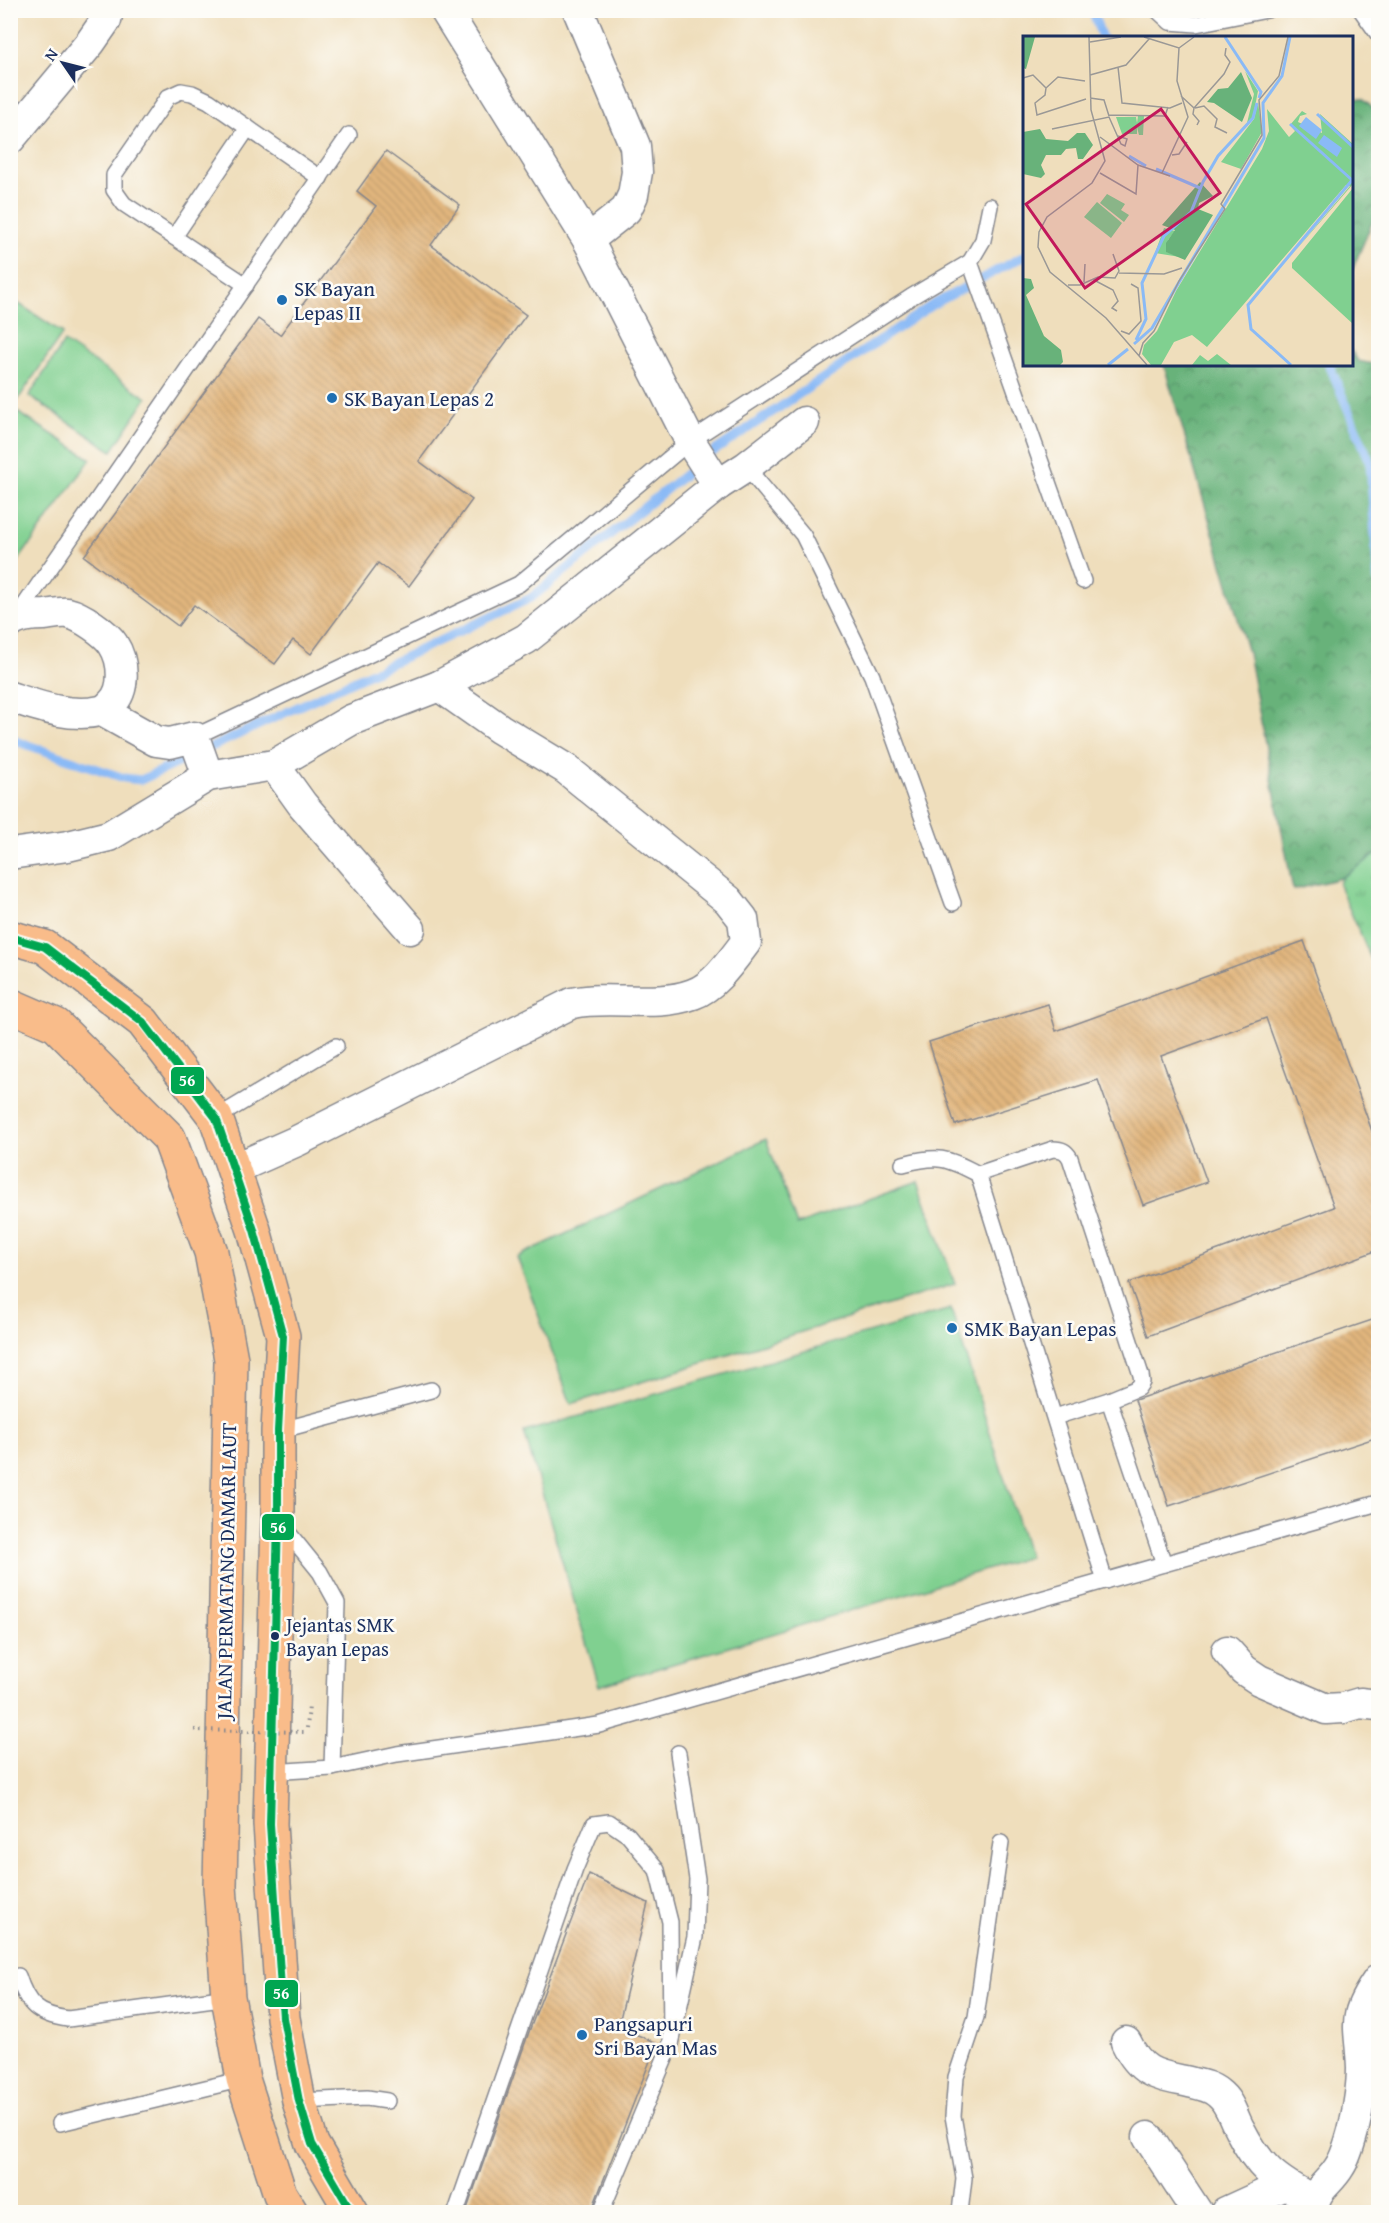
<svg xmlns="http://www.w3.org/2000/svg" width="1389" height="2223" viewBox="0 0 1389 2223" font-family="'Gentium Book Plus',serif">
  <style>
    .grass { fill: url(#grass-tufts); stroke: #4e8077; stroke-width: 1.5 }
    .forest { fill: url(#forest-crowns); stroke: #42706c; stroke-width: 1.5 }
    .garden { fill: #80d090; stroke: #4e8077; stroke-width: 1.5 }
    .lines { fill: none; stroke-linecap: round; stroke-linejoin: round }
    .stream { stroke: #8abaf6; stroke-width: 9 }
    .building { fill: url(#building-back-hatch) }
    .lane-casing { stroke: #85868d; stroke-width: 18 }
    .street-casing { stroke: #85868d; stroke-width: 33 }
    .highway-casing { stroke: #85868d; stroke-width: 36 }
    .path { stroke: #85868d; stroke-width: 4; stroke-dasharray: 1.5 4.5; stroke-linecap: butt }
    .lane { stroke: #fff; stroke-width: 15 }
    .street { stroke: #fff; stroke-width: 30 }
    .highway { stroke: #f9bc8a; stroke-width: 33 }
    .path-bridge { stroke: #85868d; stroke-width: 4; stroke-dasharray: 1.5 4.5; stroke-linecap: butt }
    .bus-1-casing { stroke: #fdfcf7; stroke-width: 12 }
    .bus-1 { stroke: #00a651; stroke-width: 8 }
    .poi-dot { fill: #1f6fb2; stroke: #fdfcf7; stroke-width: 2 }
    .bus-dot { fill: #1b2f5e; stroke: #fdfcf7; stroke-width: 2 }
    .labels { text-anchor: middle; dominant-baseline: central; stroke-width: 5; stroke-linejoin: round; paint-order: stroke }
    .bus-label { font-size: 20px; fill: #1b2f5e; stroke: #fdfcf7; text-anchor: start }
    .poi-label { font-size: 21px; fill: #1b2f5e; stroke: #fdfcf7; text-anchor: start }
    .street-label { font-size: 21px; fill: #1b2f5e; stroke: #fdfcf7 }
    .inset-river { fill: none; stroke: #8abaf6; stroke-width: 3 }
    .inset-road { fill: none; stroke: #9a9896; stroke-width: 1.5 }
    .view { fill: #c2185b; fill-opacity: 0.15; stroke: #c2185b; stroke-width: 3 }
    .inset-edge { fill: none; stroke: #1b2f5e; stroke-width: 3 }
    .line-badge { stroke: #fdfcf7; stroke-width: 2 }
    .badge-label { font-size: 16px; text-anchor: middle; font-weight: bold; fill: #fff }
  </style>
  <defs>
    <pattern id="grass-tufts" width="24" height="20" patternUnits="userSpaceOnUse" patternTransform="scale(1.5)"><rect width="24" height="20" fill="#80d090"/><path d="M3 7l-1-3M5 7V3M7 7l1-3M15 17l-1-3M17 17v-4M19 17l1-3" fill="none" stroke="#68a979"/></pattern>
    <pattern id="forest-crowns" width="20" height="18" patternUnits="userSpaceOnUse" patternTransform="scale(1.5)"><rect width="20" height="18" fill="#68b27a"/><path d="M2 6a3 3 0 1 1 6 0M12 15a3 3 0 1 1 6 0" fill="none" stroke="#559167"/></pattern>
    <pattern id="building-back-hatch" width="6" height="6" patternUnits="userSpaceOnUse" patternTransform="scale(1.5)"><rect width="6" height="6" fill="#e1b57d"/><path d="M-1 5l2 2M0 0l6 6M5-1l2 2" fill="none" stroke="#c09c6e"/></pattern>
  </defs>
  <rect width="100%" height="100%" fill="#fdfcf7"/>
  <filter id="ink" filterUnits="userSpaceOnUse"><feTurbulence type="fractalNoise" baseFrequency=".0167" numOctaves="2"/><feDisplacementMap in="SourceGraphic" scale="12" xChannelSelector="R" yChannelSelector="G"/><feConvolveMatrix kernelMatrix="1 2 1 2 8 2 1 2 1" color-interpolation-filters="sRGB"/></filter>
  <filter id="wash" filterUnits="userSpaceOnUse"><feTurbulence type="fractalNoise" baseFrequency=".008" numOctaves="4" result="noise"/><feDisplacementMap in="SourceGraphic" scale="24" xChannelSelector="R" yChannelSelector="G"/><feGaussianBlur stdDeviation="1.35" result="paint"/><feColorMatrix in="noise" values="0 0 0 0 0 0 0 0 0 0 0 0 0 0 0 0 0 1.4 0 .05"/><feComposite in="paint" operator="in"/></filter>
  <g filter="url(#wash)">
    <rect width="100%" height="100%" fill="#efdebc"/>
    <!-- grass -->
    <polygon class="grass" points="1378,853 1378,975 1339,885 1341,878"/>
    <!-- forest -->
    <g class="forest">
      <polygon points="1352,98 1363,99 1378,113 1378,209 1352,270"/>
      <polygon points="1352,352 1358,361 1378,365 1378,853 1341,878 1293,890 1248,653 1164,365 1352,364"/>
    </g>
    <!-- garden -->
    <g class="garden">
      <polygon points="10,298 63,333 17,401 11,396"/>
      <polygon points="64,342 147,398 112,451 29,396"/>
      <polygon points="11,408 91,459 11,571"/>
      <polygon points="766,1139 797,1225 918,1181 955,1284 571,1404 517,1257"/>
      <polygon points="951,1309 1029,1557 599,1686 524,1432"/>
    </g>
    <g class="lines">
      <!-- stream -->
      <g class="stream">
        <polyline points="1092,10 1102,38"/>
        <polyline points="1329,364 1370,462 1378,580"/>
        <polyline points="10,739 124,778 141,780 531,598 713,452 932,305 1024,256"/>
      </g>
    </g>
    <g id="blocks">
      <!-- building -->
      <g class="building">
        <polygon points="386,151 460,205 431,245 526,315 419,461 472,500 409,586 378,563 311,654 293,640 275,664 194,605 178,626 84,556 258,319 280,335 376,206 357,191"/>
        <polygon points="1304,941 1378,1148 1378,1250 1148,1336 1129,1283 1334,1207 1266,1018 1161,1056 1207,1182 1143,1205 1098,1080 955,1125 929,1042 1048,1004 1056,1031"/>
        <polygon points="1378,1318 1378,1437 1169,1506 1135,1400"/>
        <polygon points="589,1874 648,1903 618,2027 657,2043 591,2212 466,2212 530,2029"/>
      </g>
    </g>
  </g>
  <g filter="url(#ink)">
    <use href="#blocks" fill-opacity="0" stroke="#85868d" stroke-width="1.5"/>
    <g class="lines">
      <!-- lane casing -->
      <g class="lane-casing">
        <g id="lane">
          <polyline points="1157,10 1170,22 1196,24 1267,10"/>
          <polyline points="1361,10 1378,34"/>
          <polyline points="174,237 248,128"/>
          <polyline points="970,262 1083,581"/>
          <polyline points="246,285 124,204 114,190 114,175 168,97 181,91 192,93 209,101 320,178"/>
          <polyline points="746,467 803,535 872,676 953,903"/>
          <polyline points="17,616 349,135"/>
          <polyline points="194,737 519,584 690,441 911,297 970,262 983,240 990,206"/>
          <polyline points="216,1118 336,1046"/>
          <path d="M903,1164C938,1155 946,1157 978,1174L1105,1581"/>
          <path d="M978,1174L1053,1149C1062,1149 1066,1151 1070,1158L1141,1375L1142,1382L1138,1388L1109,1400L1164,1564"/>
          <polyline points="1055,1417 1109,1400"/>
          <polyline points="278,1431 431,1390"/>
          <polyline points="282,1525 320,1572 337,1603 332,1768"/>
          <polyline points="271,1772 332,1768 397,1754 599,1725 1378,1503"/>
          <path d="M18,1976C27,2005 38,2015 68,2019L228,1997"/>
          <polyline points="299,2101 367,2098 387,2101"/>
          <polyline points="60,2123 243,2079"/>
          <polyline points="456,2212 575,1869 594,1824 609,1822 628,1835 657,1870 670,1922 671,2044"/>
          <polyline points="601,2212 671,2044 695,1937 697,1879 678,1753"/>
          <polyline points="960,2212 964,2178 953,2116 956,2077 976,2017 1001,1843"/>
        </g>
      </g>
      <!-- street casing -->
      <g class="street-casing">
        <g id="street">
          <polyline points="445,10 588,240 690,441 718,485"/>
          <polyline points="578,10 635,146 637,172 633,195 626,210 588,240"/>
          <polyline points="10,139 90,43 106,20 108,10"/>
          <path d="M10,623C20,615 34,615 45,615C52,614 61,612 68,613C81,616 106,633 113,644C124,661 126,690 111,704C108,707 104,711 100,711C70,718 38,706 10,697"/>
          <polyline points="102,711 156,741 170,743 194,737 208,776"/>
          <polyline points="274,765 302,804 410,929"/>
          <polyline points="10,854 68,846 109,836 208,776 274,765 351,720 439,686 526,639 718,485 746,467 804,422"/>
          <path d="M234,1169L297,1141L572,1003C612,995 655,1008 693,994C714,987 733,959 746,942L743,919L728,900L566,769L500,729L439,686"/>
          <polyline points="1227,1651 1244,1670 1259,1680 1326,1709 1343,1708 1360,1703 1378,1705"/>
          <path d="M1126,2042C1142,2076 1159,2075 1193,2083C1202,2085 1211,2087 1218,2093C1230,2102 1232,2115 1239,2128C1259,2168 1275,2180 1313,2200"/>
          <polyline points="1148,2137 1197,2212"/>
          <polyline points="1226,2212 1285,2185"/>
          <path d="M1313,2212C1313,2189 1329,2185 1340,2166C1346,2157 1350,2142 1353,2131C1358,2110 1362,2089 1362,2067C1360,2023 1351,2019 1378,1980"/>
        </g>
      </g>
      <!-- highway casing -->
      <g class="highway-casing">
        <g id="highway">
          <polyline points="10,937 45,947 143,1022 216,1118 254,1230 283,1336 278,1431 278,1520 270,1824 283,2018 299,2101 312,2144 352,2212"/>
          <polyline points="10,1005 56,1025 169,1138 211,1252 231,1359 220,1886 228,1997 243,2079 280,2194 291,2212"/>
        </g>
      </g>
      <!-- path -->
      <polyline class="path" points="307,1728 309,1706"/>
      <!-- lane -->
      <use href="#lane" class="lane"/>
      <!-- street -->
      <use href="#street" class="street"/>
      <!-- highway -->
      <use href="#highway" class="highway"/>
      <!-- path-bridge -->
      <polyline class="path-bridge" points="194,1730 306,1732"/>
      <!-- bus-1 casing -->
      <g class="bus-1-casing">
        <polyline id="bus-1" points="10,937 45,947 143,1022 216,1118 254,1230 283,1336 278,1431 278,1520 270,1824 283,2018 299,2101 312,2144 352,2212"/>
      </g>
      <!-- bus-1 -->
      <use href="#bus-1" class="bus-1"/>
    </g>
  </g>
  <!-- markers -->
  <g class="poi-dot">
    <circle cx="282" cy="300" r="6"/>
    <circle cx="332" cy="398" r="6"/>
    <circle cx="952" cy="1328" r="6"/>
    <circle cx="582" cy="2035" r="6"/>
  </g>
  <circle class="bus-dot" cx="275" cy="1636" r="5"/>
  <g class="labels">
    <!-- bus labels -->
    <g class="bus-label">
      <text x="286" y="1624">Jejantas SMK<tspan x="286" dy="24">Bayan Lepas</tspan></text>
    </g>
    <!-- poi labels -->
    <g class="poi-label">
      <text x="294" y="288">SK Bayan<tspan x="294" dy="24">Lepas II</tspan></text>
      <text x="344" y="398">SK Bayan Lepas 2</text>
      <text x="964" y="1328">SMK Bayan Lepas</text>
      <text x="594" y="2023">Pangsapuri<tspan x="594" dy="24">Sri Bayan Mas</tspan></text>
    </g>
    <!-- street labels -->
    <g class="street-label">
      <text transform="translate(226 1571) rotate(-89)">JALAN PERMATANG DAMAR LAUT</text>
    </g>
  </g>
  <!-- overview -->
  <g transform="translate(1023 36)">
    <rect width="330" height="330" fill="#efdebc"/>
    <path d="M222,35L235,55L230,81L224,87L231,58ZM235,66L239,96L218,133L198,126L231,83ZM244,73L266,101L272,95L267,89L279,75L284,78L277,80L275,86L299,97L297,78L330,108V148L259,230L327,150L323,149L184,311L169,299L151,306L138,329H128L119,318L121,309L134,295L153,255L239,113L246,95ZM330,152V288L269,232V227ZM141,192L152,195L145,204L144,216L157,221L132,217ZM194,318L208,329H169L177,319L185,325Z" fill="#80d090"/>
    <path d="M0,1H12L3,33L0,32ZM218,36L229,62L219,86L191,67L184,66L195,53L205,52ZM17,93L23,103L45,105L54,97H62L70,109L60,123H55L53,112L43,113L38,119H23L18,129L22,138L18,142L0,138V96ZM177,146L190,160L176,167L175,173L190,179L162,224L143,216V207L152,194L139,189ZM0,242L8,243L11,252L3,259L21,300L38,314L40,326L37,329H0Z" fill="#68b27a"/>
    <path d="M115,80H121L120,99H116L114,91V98H99L93,81H113L114,87ZM84,158L102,168L98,174L106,179L101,186L77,167ZM74,166L99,187L88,202L61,181Z" fill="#80d090"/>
    <path d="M283,81L299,94L293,103L276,90ZM301,99L319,112L314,121L295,107Z" fill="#8abaf6"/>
    <path class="inset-river" d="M202,1L238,56L236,62M294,78L330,111M267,88L329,144M106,120L123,130M133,133L177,152M113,304L123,283L119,247L141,200L168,176L180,146L195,120L230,82L234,67M111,308L129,292L241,102L240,67L259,40L267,1M85,329L105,313M268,329L228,293L225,269L330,143"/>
    <path class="inset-road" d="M66,1L68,74L82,125L69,147L24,181L16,196L15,211L27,236L83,282L124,329M121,1L156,12L171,1M67,6L98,1M95,31L99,67L147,72L159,67M67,39L103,29L126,3M0,42L10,39L23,52L22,59L12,67L14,79L63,63M23,52L35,41L62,45M158,60L171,72L170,78L176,85L174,89M67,62L81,64L86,80M171,72L201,38L207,26L202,19L203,12M172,72L181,70L194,83L192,91L204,97M86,79L142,80L145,71M29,93L86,81L98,108L102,110L104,103L95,100M77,101L115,129L147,140M149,119L156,118L164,106M77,137L113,158L115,129M139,137L165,81L154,45L156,12M96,237L141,238L159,232M71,244L90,254L95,265L89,272L94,275M61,246L62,228M45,249H57L75,241L92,242L96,235L90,218M98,295L106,298L118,285L115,252L108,248M116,320L120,307L131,295L156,245L202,173L198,168L239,99L236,64L256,40L265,1"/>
    <path class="view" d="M138,73L197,157L62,252L3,168Z"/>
    <rect width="330" height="330" class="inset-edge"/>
  </g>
  <g class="line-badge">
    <rect x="170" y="1066" width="35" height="29" rx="6" fill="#00a651"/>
    <rect x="261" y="1513" width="34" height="28" rx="6" fill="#00a651"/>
    <rect x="264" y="1979" width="35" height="29" rx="6" fill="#00a651"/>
  </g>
  <g class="badge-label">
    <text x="187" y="1086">56</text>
    <text x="278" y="1533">56</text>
    <text x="281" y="1999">56</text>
  </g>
  <!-- margin -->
  <rect width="1389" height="2223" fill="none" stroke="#fdfcf7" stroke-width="36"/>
  <!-- north arrow -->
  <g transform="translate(63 63) rotate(305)" stroke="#fdfcf7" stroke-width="4.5" paint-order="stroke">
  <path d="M0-4.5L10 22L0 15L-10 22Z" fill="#1b2f5e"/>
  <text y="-9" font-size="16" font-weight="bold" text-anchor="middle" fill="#1b2f5e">N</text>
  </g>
</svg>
